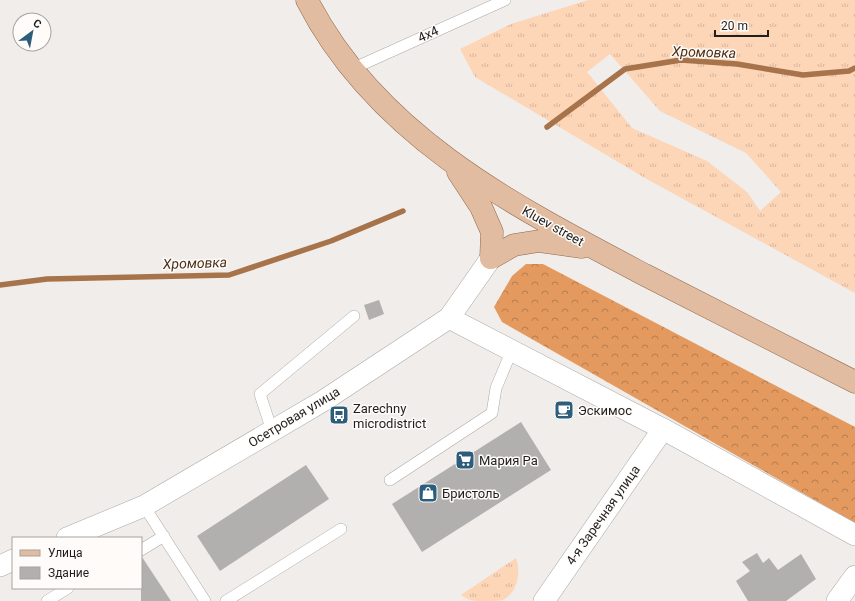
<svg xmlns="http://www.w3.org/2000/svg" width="855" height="601" viewBox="0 0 855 601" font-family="Roboto,sans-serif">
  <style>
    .grass { fill: url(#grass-tufts); fill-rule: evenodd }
    .forest { fill: url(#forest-crowns) }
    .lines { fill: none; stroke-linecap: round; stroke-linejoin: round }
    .stream { stroke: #a7734a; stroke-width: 5.5 }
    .building { fill: #b2b0ae }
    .lane-casing { stroke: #aca9a7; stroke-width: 12 }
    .street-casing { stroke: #aca9a7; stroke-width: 22 }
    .primary-casing { stroke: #926849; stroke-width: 23 }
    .lane { stroke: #fff; stroke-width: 11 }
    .street { stroke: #fff; stroke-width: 21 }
    .primary { stroke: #e2bca0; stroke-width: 22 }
    .labels { text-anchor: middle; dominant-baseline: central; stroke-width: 3; stroke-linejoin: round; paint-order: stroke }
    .street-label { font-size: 13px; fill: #201f1f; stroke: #fefbf9 }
    .poi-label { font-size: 13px; fill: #201f1f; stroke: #fefbf9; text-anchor: start }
    .water-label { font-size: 14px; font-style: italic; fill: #4e2f16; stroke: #fefbf9 }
  </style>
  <defs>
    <pattern id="grass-tufts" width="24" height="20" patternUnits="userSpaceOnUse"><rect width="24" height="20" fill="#fdd5b7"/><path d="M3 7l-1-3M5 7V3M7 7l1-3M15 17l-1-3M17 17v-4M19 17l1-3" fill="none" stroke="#d9b69d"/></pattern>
    <pattern id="forest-crowns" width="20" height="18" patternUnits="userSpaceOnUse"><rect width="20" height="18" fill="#e49a5f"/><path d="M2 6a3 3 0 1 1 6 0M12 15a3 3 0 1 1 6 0" fill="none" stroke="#b87d4e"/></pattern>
  </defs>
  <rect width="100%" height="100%" fill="#f0edeb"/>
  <!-- grass -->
  <g class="grass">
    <path d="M588,0H855V293L645,178L475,77L460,49L511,24ZM610,54L660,111L746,153L781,192L760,211L747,192L707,161L632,128L587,72Z"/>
    <path d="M516,558C521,572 518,592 503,600C499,601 490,601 485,601C475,601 469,601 461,595Z"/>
  </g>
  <!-- forest -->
  <polygon class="forest" points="526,264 543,264 855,427 855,523 502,322 494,307 512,276"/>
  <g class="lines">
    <!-- stream -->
    <g class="stream">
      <polyline points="547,127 625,69 681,60 737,64 803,75 849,71 855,68"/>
      <polyline points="0,285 47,279 229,275 331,241 403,211"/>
    </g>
  </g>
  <!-- building -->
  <g class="building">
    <polygon points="379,300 384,314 369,320 364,305"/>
    <polygon points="521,422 551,470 422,552 392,504"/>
    <polygon points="306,465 329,499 220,571 197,536"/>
    <polygon points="757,553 763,563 769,558 778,570 801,554 816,579 786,601 748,601 736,581 750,571 742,562"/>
    <polygon points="141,557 142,557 171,601 141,601"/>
  </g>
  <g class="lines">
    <!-- lane casing -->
    <g class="lane-casing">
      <g id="lane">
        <polyline points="352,69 505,0"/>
        <polyline points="272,431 260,394 354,316"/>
        <polyline points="390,480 492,413 496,388 512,350"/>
        <polyline points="144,506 205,601"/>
        <polyline points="141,550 164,536"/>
        <polyline points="47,601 68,588"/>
        <polyline points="226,601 341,529"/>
      </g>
    </g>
    <!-- street casing -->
    <g class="street-casing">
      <g id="street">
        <polyline points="449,318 663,429 855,535"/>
        <polyline points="67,538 144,506 323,401 449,318 491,258"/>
        <polyline points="0,566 13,560"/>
        <polyline points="544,601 663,429"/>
        <polyline points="837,601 855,576"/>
      </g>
    </g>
    <!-- primary casing -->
    <g class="primary-casing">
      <g id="primary">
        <path d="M307,0C376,136 516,207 645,275C715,311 785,347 855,382"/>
        <polyline points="458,172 481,207 492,232 491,258"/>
        <polyline points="491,258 514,245 539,241 582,247"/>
      </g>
    </g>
    <!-- lane -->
    <use href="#lane" class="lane"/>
    <!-- street -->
    <use href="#street" class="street"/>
    <!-- primary -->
    <use href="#primary" class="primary"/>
  </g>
  <!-- icons -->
  <defs>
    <g id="cafe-square" transform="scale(1)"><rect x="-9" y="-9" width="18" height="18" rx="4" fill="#2c5d7a" stroke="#fefbf9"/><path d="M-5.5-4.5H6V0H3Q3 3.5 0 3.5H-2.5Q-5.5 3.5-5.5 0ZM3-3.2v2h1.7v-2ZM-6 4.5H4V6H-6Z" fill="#fff"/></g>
    <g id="bus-square" transform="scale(1)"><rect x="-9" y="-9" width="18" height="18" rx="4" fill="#2c5d7a" stroke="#fefbf9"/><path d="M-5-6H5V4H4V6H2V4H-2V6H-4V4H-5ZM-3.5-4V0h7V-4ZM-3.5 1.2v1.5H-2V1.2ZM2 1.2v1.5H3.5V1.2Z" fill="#fff"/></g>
    <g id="supermarket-square" transform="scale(1)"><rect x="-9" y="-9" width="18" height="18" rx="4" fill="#2c5d7a" stroke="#fefbf9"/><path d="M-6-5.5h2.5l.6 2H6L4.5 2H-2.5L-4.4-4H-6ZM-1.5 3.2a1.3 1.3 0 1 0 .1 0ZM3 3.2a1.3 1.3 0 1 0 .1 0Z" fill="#fff"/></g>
    <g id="shop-square" transform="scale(1)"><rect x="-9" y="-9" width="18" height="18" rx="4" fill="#2c5d7a" stroke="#fefbf9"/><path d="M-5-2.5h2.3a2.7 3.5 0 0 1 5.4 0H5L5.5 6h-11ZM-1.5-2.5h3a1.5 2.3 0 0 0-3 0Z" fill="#fff"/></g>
  </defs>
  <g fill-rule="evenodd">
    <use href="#cafe-square" x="564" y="410"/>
    <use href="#bus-square" x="339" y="415"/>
    <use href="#supermarket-square" x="465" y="460"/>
    <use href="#shop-square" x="428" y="493"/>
  </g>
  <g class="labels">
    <!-- street labels -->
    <g class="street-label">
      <text transform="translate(428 34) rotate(-24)">4x4</text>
      <text transform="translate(553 226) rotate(29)">Kluev street</text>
      <text transform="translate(294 417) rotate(-31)">Осетровая улица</text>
      <text transform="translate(603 515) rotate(-55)">4-я Заречная улица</text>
    </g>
    <!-- poi labels -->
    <g class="poi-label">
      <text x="353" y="408">Zarechny<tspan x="353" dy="15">microdistrict</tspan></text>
      <text x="578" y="410">Эскимос</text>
      <text x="479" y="460">Мария Ра</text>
      <text x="442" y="493">Бристоль</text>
    </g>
    <!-- water labels -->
    <g class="water-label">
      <text transform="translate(704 52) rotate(2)">Хромовка</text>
      <text transform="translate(195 263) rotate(-2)">Хромовка</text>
    </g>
  </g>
  <!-- legend -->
  <rect x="12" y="537" width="130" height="52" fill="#fefbf9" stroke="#a5a3a2"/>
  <rect x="20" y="550" width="20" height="6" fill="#e2bca0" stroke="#a5a3a2"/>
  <text x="48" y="557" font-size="12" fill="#201f1f">Улица</text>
  <rect x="20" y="567" width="20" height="12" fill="#b2b0ae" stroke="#a5a3a2"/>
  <text x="48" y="577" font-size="12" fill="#201f1f">Здание</text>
  <!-- north arrow -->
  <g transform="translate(32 32) rotate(32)"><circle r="19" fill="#fefbf9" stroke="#a5a3a2"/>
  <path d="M0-3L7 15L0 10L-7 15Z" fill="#2c5d7a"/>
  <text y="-6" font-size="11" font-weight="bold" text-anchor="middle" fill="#201f1f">С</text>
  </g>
  <!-- scale -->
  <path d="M715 30v6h53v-6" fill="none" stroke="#201f1f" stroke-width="2"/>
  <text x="721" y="30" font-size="12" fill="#201f1f" stroke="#fefbf9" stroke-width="3" paint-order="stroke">20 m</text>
</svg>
